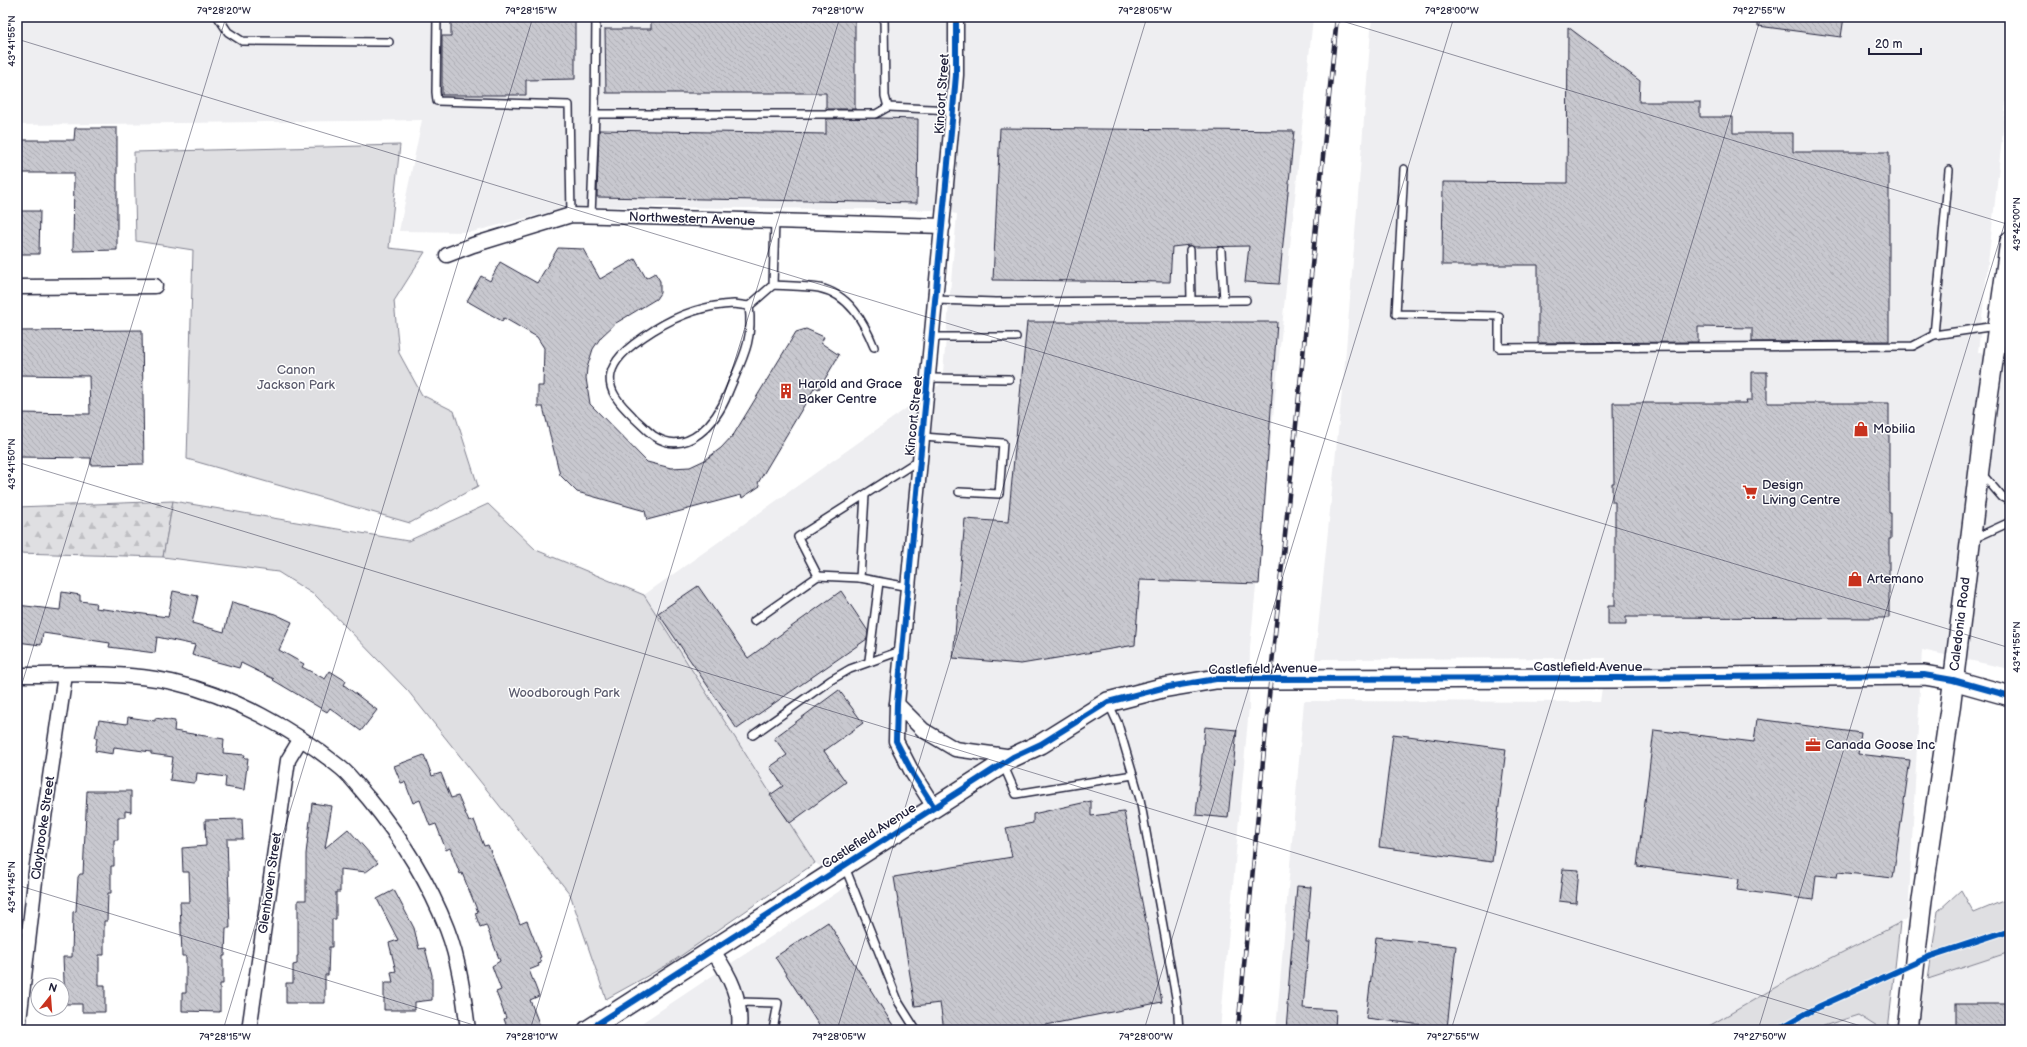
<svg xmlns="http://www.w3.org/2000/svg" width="2027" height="1047" viewBox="0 0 2027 1047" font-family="'Balsamiq Sans',sans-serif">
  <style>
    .built { fill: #eeeef1 }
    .forest { fill: url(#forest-firs); stroke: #80808e }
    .park { fill: #dfdfe2; stroke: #80808e }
    .building { fill: url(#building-back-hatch); stroke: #22223b }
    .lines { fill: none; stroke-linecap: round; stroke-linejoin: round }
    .lane-casing { stroke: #22223b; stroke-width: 10 }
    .street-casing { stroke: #22223b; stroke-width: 17 }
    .secondary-casing { stroke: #22223b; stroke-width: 22 }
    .lane { stroke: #fff; stroke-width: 7 }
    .street { stroke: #fff; stroke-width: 14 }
    .secondary { stroke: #fff; stroke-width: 19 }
    .rail-casing { stroke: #22223b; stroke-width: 4.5 }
    .rail { stroke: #fff; stroke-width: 3; stroke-dasharray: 9; stroke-linecap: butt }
    .cycleway-casing { stroke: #fff; stroke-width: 8 }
    .cycleway { stroke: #0057b8; stroke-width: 6 }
    .ticks { fill: none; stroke: #22223b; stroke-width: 1; stroke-opacity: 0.45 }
    .labels { text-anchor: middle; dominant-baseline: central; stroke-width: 3; stroke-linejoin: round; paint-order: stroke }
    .street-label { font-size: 13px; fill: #22223b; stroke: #fff }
    .park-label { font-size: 13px; fill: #5b5b6d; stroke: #fff }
    .poi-label { font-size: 13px; fill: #22223b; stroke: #fff; text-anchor: start }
    .neatline { fill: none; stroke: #22223b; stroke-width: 1.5 }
    .ticks-label { font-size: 10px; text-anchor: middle; fill: #22223b }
  </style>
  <defs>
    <pattern id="forest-firs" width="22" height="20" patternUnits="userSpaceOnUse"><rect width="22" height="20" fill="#dfdfe2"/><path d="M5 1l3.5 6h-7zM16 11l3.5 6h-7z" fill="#bfbfc3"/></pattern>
    <pattern id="building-back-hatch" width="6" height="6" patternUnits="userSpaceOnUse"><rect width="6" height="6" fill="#c8c8cf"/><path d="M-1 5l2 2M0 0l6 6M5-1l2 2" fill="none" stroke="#acacb3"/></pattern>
  </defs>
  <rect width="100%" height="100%" fill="#fff"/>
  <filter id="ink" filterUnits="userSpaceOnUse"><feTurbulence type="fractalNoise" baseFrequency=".025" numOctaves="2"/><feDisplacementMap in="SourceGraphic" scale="8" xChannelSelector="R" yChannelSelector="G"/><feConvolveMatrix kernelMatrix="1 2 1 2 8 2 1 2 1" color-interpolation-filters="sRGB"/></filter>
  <g filter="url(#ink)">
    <!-- built -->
    <g class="built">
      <polygon points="17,17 1313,17 1250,647 1249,708 1220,1030 631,1030 850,884 815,863 644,595 942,383 957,214 932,210 573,206 472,232 399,231 422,120 17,125"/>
      <polygon points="1372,17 2010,17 2010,68 1978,352 2010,354 2010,669 1922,650 1908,918 1790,979 1702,1030 1276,1030 1304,701 1600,702 1606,658 1315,659 1345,362"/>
      <polygon points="2010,952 2010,1030 1890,1030 1928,979"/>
      <polygon points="1858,1015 1882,1030 1811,1030 1817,1028"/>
    </g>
    <!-- forest -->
    <polygon class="forest" points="173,501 163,557 17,553 17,507"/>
    <!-- park -->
    <g class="park">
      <polygon points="400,145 389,248 425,252 394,301 399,353 422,395 454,411 478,486 410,523 187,459 193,250 136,241 134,152"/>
      <polygon points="173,501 408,541 488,504 536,550 644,595 815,863 669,964 606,999 570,894 408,691 316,596 278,572 163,557"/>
      <polygon points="1961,890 1974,913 2010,898 2010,952 1928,979 1938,911"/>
      <polygon points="1900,923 1888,1030 1882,1030 1858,1015 1811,1030 1702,1030 1790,979"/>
    </g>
    <!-- building -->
    <g class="building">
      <polygon points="451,17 575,17 575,79 526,80 526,95 442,95 442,36 451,36"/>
      <polygon points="651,17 855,17 855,109 826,109 826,93 606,93 605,29 651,29"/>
      <polygon points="1758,17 1844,17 1841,37 1758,26"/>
      <polygon points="1568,27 1640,81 1639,102 1700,102 1700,117 1733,117 1733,133 1793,133 1793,152 1889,152 1889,341 1752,342 1752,328 1698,327 1698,342 1538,343 1538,265 1442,265 1443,182 1567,183"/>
      <polygon points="879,118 918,119 917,203 597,197 599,130 826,134 826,119"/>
      <polygon points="75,128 117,128 117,250 73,251 74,173 17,173 17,140 74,140"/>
      <polygon points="1000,128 1294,131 1279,284 1245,282 1249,246 1194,247 1190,245 1172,247 1170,282 993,280"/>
      <polygon points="17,211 40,211 39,254 17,254"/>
      <polygon points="558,248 583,249 600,279 635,259 646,278 655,273 660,281 660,293 656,299 616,323 601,337 593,349 587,368 586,378 590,404 647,462 671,468 690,467 705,460 721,448 734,434 796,332 806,329 824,337 821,343 839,355 819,389 815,387 758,483 760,486 742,498 741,495 647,520 645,511 577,492 560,475 543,407 538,407 538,386 543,386 544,348 537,337 504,318 502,321 467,301 481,276 490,281 500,262 537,283"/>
      <polygon points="1027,322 1277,322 1259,584 1140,580 1135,645 1021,664 953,658 965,519 1008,522"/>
      <polygon points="142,330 144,464 91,465 91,458 17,457 17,413 90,414 89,376 17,375 17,331"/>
      <polygon points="1752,372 1767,372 1767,403 1889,403 1889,513 1891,513 1891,539 1889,539 1889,618 1626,617 1626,625 1608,625 1608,606 1615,606 1615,502 1612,502 1612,483 1614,483 1613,403 1747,403 1746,400 1752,400"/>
      <polygon points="698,586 748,658 841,591 868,631 867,639 737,729 658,613"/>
      <polygon points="173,591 198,596 192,623 224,632 232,602 275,614 292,622 279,650 304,664 302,667 325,679 330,671 346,681 344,685 377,710 361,731 330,708 327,712 273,680 274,679 241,663 239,668 192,655 195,645 157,637 155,653 109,647 110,643 43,633 41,645 17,642 17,605 60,610 62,592 80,595 80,601 96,603 95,608 168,617"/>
      <polygon points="839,690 863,723 824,751 846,782 790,823 770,795 783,786 770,767 787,755 774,738"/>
      <polygon points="128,717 155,721 155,718 175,721 174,731 224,739 223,753 245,755 244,758 248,758 244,790 225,787 226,777 197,773 196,782 193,783 170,780 173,757 151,754 151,752 114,747 113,754 95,751 97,738 95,738 99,720 127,724"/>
      <polygon points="1757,719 1861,733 1858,754 1910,760 1893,878 1838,872 1837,877 1816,875 1813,900 1737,890 1739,879 1637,866 1654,730 1754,742"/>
      <polygon points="1205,727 1237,730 1228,818 1196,815"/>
      <polygon points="1393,734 1506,749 1492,862 1379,847"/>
      <polygon points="424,755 432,776 441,773 451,798 458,796 469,822 474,820 484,846 488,845 520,924 527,921 541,957 539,958 541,963 538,964 539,966 529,970 539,996 530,1000 540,1026 529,1030 508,1030 504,1019 506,1018 496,992 501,990 492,966 500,961 486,925 480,927 475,913 478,912 462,873 460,874 450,848 446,850 436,824 430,826 420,800 413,803 405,782 401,783 394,766"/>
      <polygon points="87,791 131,791 131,812 125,811 125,817 118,817 118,840 114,840 114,866 111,866 111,893 108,893 107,921 104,921 104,955 99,955 99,985 105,985 105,1012 82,1012 82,1004 65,1004 63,957 72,957 73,912 76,911 78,877 80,874 83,874"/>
      <polygon points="1091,801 1091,816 1124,812 1162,1002 1031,1028 1031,1030 944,1030 940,1003 915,1006 894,877 1012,857 1006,828 1033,823 1033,814"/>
      <polygon points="312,803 332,806 325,848 348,829 378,863 366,872 340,869 340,892 336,892 336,919 332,919 332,947 329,947 328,975 325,975 325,1003 286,1003 286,983 293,983 293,965 297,964 297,956 298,956 298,900 306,900 306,854"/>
      <polygon points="242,819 243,839 227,839 230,928 226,928 225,956 223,956 223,984 220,984 220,1012 182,1011 182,993 186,993 186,956 182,956 180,902 190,902 189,872 183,872 182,848 206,846 205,820"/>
      <polygon points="1563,869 1579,870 1576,903 1559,901"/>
      <polygon points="1297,886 1311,887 1306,942 1309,942 1303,1008 1336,1010 1335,1030 1286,1030 1288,1005 1287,1005"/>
      <polygon points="394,890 414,928 419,949 425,948 432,975 432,1000 415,1002 415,1010 384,1010 384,983 393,983 391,972 396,971 389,943 398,940 377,899"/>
      <polygon points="828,922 896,1030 822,1030 775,957"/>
      <polygon points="1376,937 1456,946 1447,1028 1366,1018"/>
      <rect x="1956" y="1004" width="54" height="26"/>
    </g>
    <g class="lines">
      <!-- lane casing -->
      <g class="lane-casing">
        <g id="lane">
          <polyline points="218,17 228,32 242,41 389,42"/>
          <polyline points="437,17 436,92 437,101 569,105 571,215"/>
          <polyline points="596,17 595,114 876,114 888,107"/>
          <polyline points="884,17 885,96 888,107 953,110"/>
          <polyline points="1404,169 1396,314 1499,316 1499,348 1913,346 1934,335"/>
          <polyline points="1949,170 1934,335 1996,326"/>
          <polyline points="591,216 595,114"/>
          <polyline points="1190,250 1191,300"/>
          <polyline points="1221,251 1224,300"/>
          <path d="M773,285C788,286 804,286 819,288C849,294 864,322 874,347"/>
          <polyline points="936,300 996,302 1246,300"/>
          <path d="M734,304L749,306C754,342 741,361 728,393C717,421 688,458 654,436C647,431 641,424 634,418C627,410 618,403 613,392C600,364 635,342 654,330C678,315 705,305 734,304Z"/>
          <polyline points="749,306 773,285 775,221"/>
          <polyline points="933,337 1016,337"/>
          <polyline points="929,378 1009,379"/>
          <polyline points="923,437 1003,443 999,494 959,492"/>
          <polyline points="1982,474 2002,497 2010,501"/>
          <polyline points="1973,539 2010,522"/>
          <polyline points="818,576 860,578 909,587"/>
          <polyline points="860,578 865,495"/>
          <polyline points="754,621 818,576 798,537 919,460"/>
          <polyline points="869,660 879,582"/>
          <polyline points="753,735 831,680 850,669 903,650"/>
          <polyline points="1003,764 1016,794 1133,775 1118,724 1108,702"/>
          <polyline points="1133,775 1140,799 1177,1003 1179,1030"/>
          <polyline points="845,867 899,1003 916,1030"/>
          <polyline points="739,1002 778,1003 773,1030"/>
        </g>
      </g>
      <!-- street casing -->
      <g class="street-casing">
        <g id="street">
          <polyline points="447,255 473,245 571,215 943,226"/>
          <polyline points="17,287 155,286"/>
          <path d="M17,675C68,675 121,671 172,682C233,696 292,728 341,768C351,776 360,789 369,799C402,839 428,880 447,929C459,960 464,997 468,1030"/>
          <polyline points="897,704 923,730 955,749 1013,757"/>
          <polyline points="934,807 913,774 896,741 897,704 953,110 956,75 956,17"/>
          <path d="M713,951C730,976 742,999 739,1030"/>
          <polyline points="18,1030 36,872 65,675"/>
          <polyline points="249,1030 288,760 300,740"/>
        </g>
      </g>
      <!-- secondary casing -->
      <g class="secondary-casing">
        <g id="secondary">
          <polyline points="588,1030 1013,757 1041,744 1108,702 1162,688 1216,679 1619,678 1924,675 1953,680 2010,696"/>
          <polyline points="1907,1030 1922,900 1950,709 1986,411 2010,241"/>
        </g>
      </g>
      <!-- lane -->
      <use href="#lane" class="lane"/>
      <!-- street -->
      <use href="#street" class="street"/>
      <!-- secondary -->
      <use href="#secondary" class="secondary"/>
      <!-- rail casing -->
      <g class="rail-casing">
        <polyline id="rail" points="1238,1030 1272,664 1337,17"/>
      </g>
      <!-- rail -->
      <use href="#rail" class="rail"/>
      <!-- cycleway casing -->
      <g class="cycleway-casing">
        <g id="cycleway">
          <polyline points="934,807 913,774 896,741 897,704 953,110 956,75 956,17"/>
          <polyline points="588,1030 1013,757 1041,744 1108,702 1162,688 1216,679 1619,678 1924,675 1953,680 2010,696"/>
          <polyline points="1777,1030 1818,1007 1931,956 2010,930"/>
        </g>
      </g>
      <!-- cycleway -->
      <use href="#cycleway" class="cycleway"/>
    </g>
  </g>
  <!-- ticks -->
  <path class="ticks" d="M1329,17L2010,225M17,39L2010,648M17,462L1874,1030M17,700L226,17M17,885L490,1030M223,1030L533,17M530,1030L840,17M837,1030L1147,17M1144,1030L1454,17M1451,1030L1761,17M1758,1030L2010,206"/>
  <!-- icons -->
  <defs>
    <g id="building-bare" transform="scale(1.2)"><path d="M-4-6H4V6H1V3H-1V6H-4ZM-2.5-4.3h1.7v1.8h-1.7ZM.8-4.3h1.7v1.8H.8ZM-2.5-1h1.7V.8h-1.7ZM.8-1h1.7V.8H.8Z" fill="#c8321e" stroke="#fff" stroke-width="2.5" paint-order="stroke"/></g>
    <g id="shop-bare" transform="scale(1.2)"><path d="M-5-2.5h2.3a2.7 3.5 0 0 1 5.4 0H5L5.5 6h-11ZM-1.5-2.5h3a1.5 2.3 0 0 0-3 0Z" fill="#c8321e" stroke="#fff" stroke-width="2.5" paint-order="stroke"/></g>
    <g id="supermarket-bare" transform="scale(1.2)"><path d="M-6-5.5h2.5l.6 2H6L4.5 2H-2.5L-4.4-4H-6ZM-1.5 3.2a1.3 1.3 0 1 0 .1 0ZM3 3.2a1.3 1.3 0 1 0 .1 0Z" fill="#c8321e" stroke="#fff" stroke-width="2.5" paint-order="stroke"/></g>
    <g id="office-bare" transform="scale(1.2)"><path d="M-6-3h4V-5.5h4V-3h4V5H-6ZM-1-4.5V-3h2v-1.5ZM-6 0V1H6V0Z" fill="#c8321e" stroke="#fff" stroke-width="2.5" paint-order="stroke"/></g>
  </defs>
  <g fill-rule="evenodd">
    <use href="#building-bare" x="786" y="391"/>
    <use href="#shop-bare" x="1861" y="429"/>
    <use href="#supermarket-bare" x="1750" y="492"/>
    <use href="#shop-bare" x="1855" y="579"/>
    <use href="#office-bare" x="1813" y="745"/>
  </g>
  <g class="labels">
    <!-- street labels -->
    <g class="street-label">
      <text transform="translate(942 94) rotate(-86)">Kincort Street</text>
      <text transform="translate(692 219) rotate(2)">Northwestern Avenue</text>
      <text transform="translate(914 416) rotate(-84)">Kincort Street</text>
      <text transform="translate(1960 624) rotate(-83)">Caledonia Road</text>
      <text x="1588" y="667">Castlefield Avenue</text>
      <text transform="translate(1263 669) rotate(-1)">Castlefield Avenue</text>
      <text transform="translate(43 828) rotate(-82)">Claybrooke Street</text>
      <text transform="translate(869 836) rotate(-33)">Castlefield Avenue</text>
      <text transform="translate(270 883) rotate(-82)">Glenhaven Street</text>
    </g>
    <!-- park labels -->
    <g class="park-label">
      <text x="296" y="370">Canon<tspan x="296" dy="15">Jackson Park</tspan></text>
      <text x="564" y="693">Woodborough Park</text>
    </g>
    <!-- poi labels -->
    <g class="poi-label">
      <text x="798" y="384">Harold and Grace<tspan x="798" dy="15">Baker Centre</tspan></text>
      <text x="1873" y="429">Mobilia</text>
      <text x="1762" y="485">Design<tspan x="1762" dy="15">Living Centre</tspan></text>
      <text x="1867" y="579">Artemano</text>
      <text x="1825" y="745">Canada Goose Inc</text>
    </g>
  </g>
  <!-- margin -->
  <rect width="2027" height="1047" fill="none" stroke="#fff" stroke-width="44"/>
  <!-- north arrow -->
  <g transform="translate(50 997) rotate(17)"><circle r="19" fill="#ffffff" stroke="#a7a7b1"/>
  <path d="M0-3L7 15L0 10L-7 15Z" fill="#c8321e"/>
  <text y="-6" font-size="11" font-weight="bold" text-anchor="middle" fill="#22223b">N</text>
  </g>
  <!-- scale -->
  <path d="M1869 48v6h52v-6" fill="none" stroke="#22223b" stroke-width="2"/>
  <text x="1875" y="48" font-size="12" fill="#22223b" stroke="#ffffff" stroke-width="3" paint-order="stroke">20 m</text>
  <rect x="22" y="22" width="1983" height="1003" class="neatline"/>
  <g class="ticks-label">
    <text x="224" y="14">79°28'20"W</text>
    <text x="531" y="14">79°28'15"W</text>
    <text x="838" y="14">79°28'10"W</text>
    <text x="1145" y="14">79°28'05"W</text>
    <text x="1452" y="14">79°28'00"W</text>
    <text x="1759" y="14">79°27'55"W</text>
    <text transform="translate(11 41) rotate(-90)" y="4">43°41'55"N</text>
    <text transform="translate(2016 224) rotate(-90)" y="4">43°42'00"N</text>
    <text transform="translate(11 464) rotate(-90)" y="4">43°41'50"N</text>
    <text transform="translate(2016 647) rotate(-90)" y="4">43°41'55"N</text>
    <text transform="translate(11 887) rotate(-90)" y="4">43°41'45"N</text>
    <text x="225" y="1040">79°28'15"W</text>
    <text x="532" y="1040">79°28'10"W</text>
    <text x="839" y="1040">79°28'05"W</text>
    <text x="1146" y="1040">79°28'00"W</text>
    <text x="1453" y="1040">79°27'55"W</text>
    <text x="1760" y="1040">79°27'50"W</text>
  </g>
</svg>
